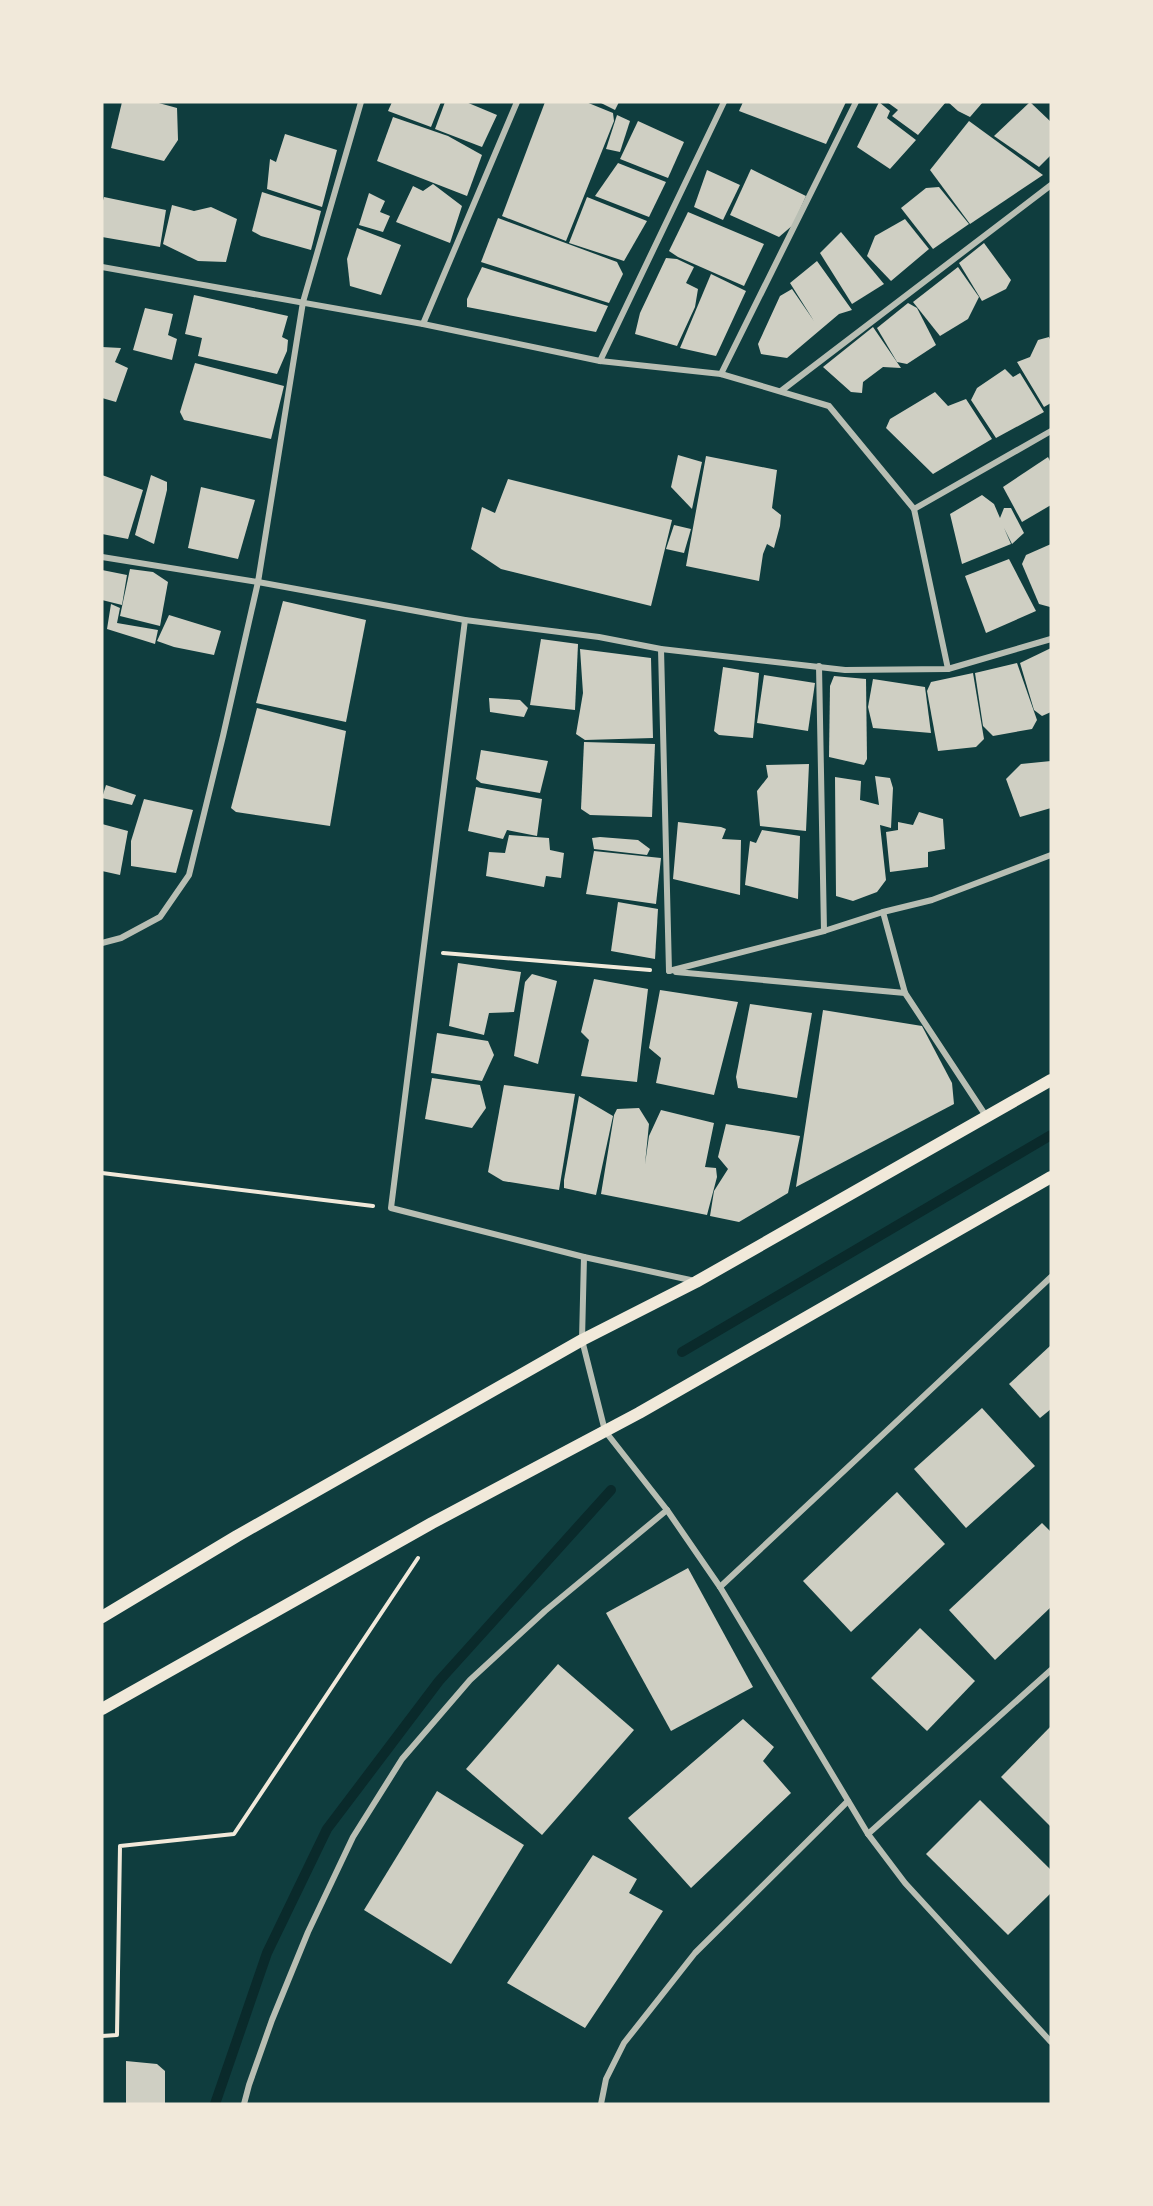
<svg xmlns="http://www.w3.org/2000/svg" width="1153" height="2206" viewBox="0 0 1153 2206" font-family="'Roboto Condensed',sans-serif">
  <style>
    .lines { fill: none; stroke-linecap: round; stroke-linejoin: round }
    .stream { stroke: #0a2a2b; stroke-width: 10 }
    .building { fill: #cfcfc3 }
    .path { stroke: #f1e9da; stroke-width: 4 }
    .minor { stroke: #b8beb3; stroke-width: 6 }
    .secondary { stroke: #f1e9da; stroke-width: 12 }
  </style>
  <rect width="100%" height="100%" fill="#0f3d3e"/>
  <g class="lines">
    <!-- stream -->
    <g class="stream">
      <polyline points="682,1352 1051,1135"/>
      <polyline points="215,2104 267,1953 327,1829 439,1681 611,1490"/>
    </g>
  </g>
  <!-- building -->
  <g class="building">
    <polygon points="122,102 155,102 177,108 178,140 164,161 111,148"/>
    <polygon points="392,102 441,102 431,127 388,111"/>
    <polygon points="445,102 466,102 497,115 482,147 435,129"/>
    <polygon points="545,102 586,102 613,113 614,121 566,241 502,216"/>
    <polygon points="599,102 619,102 615,110"/>
    <polygon points="743,102 846,102 826,144 739,111"/>
    <polygon points="879,102 890,111 887,118 916,140 890,169 857,147"/>
    <polygon points="887,102 946,102 918,135 892,116 898,110"/>
    <polygon points="948,102 983,102 970,117 958,111"/>
    <polygon points="1030,102 1051,122 1051,155 1039,167 994,136"/>
    <polygon points="617,115 630,121 620,152 606,149"/>
    <polygon points="393,117 448,136 482,155 467,196 377,161"/>
    <polygon points="638,121 684,142 668,178 620,159"/>
    <polygon points="969,121 1043,175 970,224 930,170"/>
    <polygon points="285,134 337,150 322,207 267,189 270,159 276,162"/>
    <polygon points="618,163 666,182 649,217 595,196"/>
    <polygon points="751,169 806,196 793,225 779,237 730,215"/>
    <polygon points="707,170 740,185 723,220 694,207"/>
    <polygon points="433,184 462,206 450,243 396,222 413,186 423,191"/>
    <polygon points="939,187 969,224 933,249 901,208 926,188"/>
    <polygon points="262,192 321,211 311,250 261,236 252,231"/>
    <polygon points="369,193 385,201 380,212 390,216 383,232 359,225"/>
    <polygon points="104,197 166,210 160,247 102,237 102,204"/>
    <polygon points="587,197 647,221 624,261 569,243"/>
    <polygon points="172,205 194,211 211,207 237,219 226,262 198,261 163,244"/>
    <polygon points="688,212 764,244 744,286 678,257 669,251"/>
    <polygon points="498,218 617,262 623,274 609,303 481,262"/>
    <polygon points="905,219 929,249 891,281 867,256 875,236"/>
    <polygon points="357,228 401,245 381,295 350,286 347,259"/>
    <polygon points="841,232 884,284 852,304 820,253"/>
    <polygon points="984,243 1011,280 1006,289 982,301 959,263"/>
    <polygon points="666,258 677,259 694,267 686,283 698,289 695,307 677,346 635,334 640,313"/>
    <polygon points="817,261 852,310 839,314 787,358 761,354 758,344 780,296 792,289 814,321 790,283"/>
    <polygon points="482,267 608,306 596,332 467,307 467,299"/>
    <polygon points="958,267 979,297 968,319 940,336 913,302"/>
    <polygon points="711,274 746,291 716,356 680,348"/>
    <polygon points="194,295 288,316 282,337 288,340 287,351 277,374 198,356 202,338 185,334"/>
    <polygon points="908,303 917,308 936,345 907,364 897,362 877,328"/>
    <polygon points="145,308 173,314 168,335 177,339 172,360 133,350"/>
    <polygon points="873,327 901,368 883,367 863,382 862,393 851,392 823,367"/>
    <polygon points="1049,337 1051,341 1051,403 1044,407 1017,362 1030,357 1038,340"/>
    <polygon points="102,347 121,348 115,362 128,368 116,402 102,398"/>
    <polygon points="195,363 284,386 271,439 184,420 180,412"/>
    <polygon points="1005,369 1013,377 1020,373 1044,412 996,438 971,400 977,388"/>
    <polygon points="935,392 948,406 966,399 992,439 933,474 886,428 890,419"/>
    <polygon points="678,455 702,462 692,509 671,487"/>
    <polygon points="706,456 777,470 772,508 781,515 780,526 774,548 767,544 763,554 759,581 686,566"/>
    <polygon points="1048,457 1051,463 1051,505 1022,522 1003,487"/>
    <polygon points="102,475 143,490 128,539 102,534"/>
    <polygon points="151,475 167,482 167,490 154,544 135,535"/>
    <polygon points="508,479 672,520 651,606 501,569 471,549 482,507 495,513"/>
    <polygon points="201,487 255,500 238,559 188,548"/>
    <polygon points="982,495 994,504 1000,518 1004,508 1011,508 1024,533 1012,544 1004,528 1011,544 962,564 950,514"/>
    <polygon points="674,525 691,529 684,553 666,549"/>
    <polygon points="1051,544 1051,607 1050,607 1039,604 1022,564 1026,555"/>
    <polygon points="1009,559 1036,611 986,633 965,576"/>
    <polygon points="130,569 153,572 168,582 160,626 120,616"/>
    <polygon points="102,570 127,575 122,605 102,600"/>
    <polygon points="283,601 366,620 346,722 256,703"/>
    <polygon points="111,604 120,608 117,623 158,630 155,644 107,629"/>
    <polygon points="169,615 221,631 214,655 174,647 157,641"/>
    <polygon points="541,639 578,644 575,710 530,705"/>
    <polygon points="1051,648 1051,712 1042,716 1034,710 1020,663"/>
    <polygon points="580,649 651,658 653,738 585,740 576,734 583,693"/>
    <polygon points="1017,663 1037,720 1032,729 993,736 983,726 975,673"/>
    <polygon points="723,667 759,673 753,738 719,735 714,731"/>
    <polygon points="973,673 984,739 976,747 938,751 927,691 931,682"/>
    <polygon points="764,675 815,683 808,731 757,723"/>
    <polygon points="834,676 866,679 867,759 864,765 829,757 830,686"/>
    <polygon points="873,679 925,687 931,733 873,728 868,707"/>
    <polygon points="489,698 520,700 528,708 524,717 490,712"/>
    <polygon points="257,708 346,731 330,826 236,812 231,808"/>
    <polygon points="584,742 655,744 652,817 590,815 581,809"/>
    <polygon points="481,750 548,761 540,793 481,783 476,779"/>
    <polygon points="1051,761 1051,808 1020,817 1006,779 1021,764"/>
    <polygon points="809,764 806,831 760,826 757,791 768,777 766,765"/>
    <polygon points="875,776 890,778 893,788 891,828 880,825 886,880 877,892 853,901 836,896 835,777 861,781 860,800 879,805"/>
    <polygon points="106,785 136,795 132,805 102,798"/>
    <polygon points="476,787 542,799 537,836 507,830 503,839 468,831"/>
    <polygon points="144,799 193,810 176,873 131,866 131,841"/>
    <polygon points="919,812 943,819 945,849 928,852 928,867 890,872 886,832 898,830 898,822 913,825"/>
    <polygon points="678,822 721,827 726,829 722,839 741,840 740,895 673,879"/>
    <polygon points="102,824 128,831 120,875 102,871"/>
    <polygon points="762,830 800,836 798,899 745,885 750,841 756,843"/>
    <polygon points="509,835 549,838 550,850 564,853 561,878 546,876 544,887 486,876 489,852 505,853"/>
    <polygon points="600,837 638,840 650,849 647,855 594,849 592,838"/>
    <polygon points="594,851 661,858 656,904 586,894"/>
    <polygon points="618,902 658,909 655,959 611,951"/>
    <polygon points="458,963 521,972 514,1012 489,1013 484,1035 449,1026"/>
    <polygon points="532,974 557,981 538,1064 514,1056 525,982"/>
    <polygon points="594,979 648,989 637,1082 581,1076 589,1040 581,1032"/>
    <polygon points="660,990 738,1002 714,1095 656,1083 661,1058 649,1048"/>
    <polygon points="750,1004 812,1013 797,1098 738,1088 736,1077"/>
    <polygon points="823,1010 922,1026 952,1083 954,1104 796,1187"/>
    <polygon points="437,1033 488,1041 494,1055 482,1081 431,1073"/>
    <polygon points="432,1078 480,1085 486,1108 472,1128 425,1119"/>
    <polygon points="504,1085 575,1094 559,1190 503,1181 488,1172"/>
    <polygon points="579,1096 613,1116 596,1195 564,1188 564,1180"/>
    <polygon points="639,1108 649,1124 645,1164 649,1136 661,1110 714,1123 705,1167 716,1168 717,1177 707,1215 601,1194 614,1115 617,1109"/>
    <polygon points="726,1124 800,1136 788,1193 739,1222 710,1216 714,1191 728,1169 718,1157"/>
    <polygon points="1051,1345 1051,1409 1040,1418 1009,1384"/>
    <polygon points="982,1408 1035,1466 966,1528 914,1469"/>
    <polygon points="897,1492 945,1544 851,1632 803,1581"/>
    <polygon points="1042,1523 1051,1532 1051,1607 995,1660 949,1610"/>
    <polygon points="688,1568 753,1687 671,1731 606,1613"/>
    <polygon points="920,1628 975,1681 927,1731 871,1678"/>
    <polygon points="558,1664 634,1730 542,1835 466,1769"/>
    <polygon points="743,1719 774,1747 763,1761 791,1793 691,1888 628,1818"/>
    <polygon points="1051,1726 1051,1827 1001,1777"/>
    <polygon points="437,1791 524,1845 451,1964 364,1910"/>
    <polygon points="980,1800 1051,1870 1051,1893 1008,1935 926,1854"/>
    <polygon points="593,1855 637,1879 629,1893 663,1911 585,2028 507,1983"/>
    <polygon points="126,2061 157,2064 165,2071 165,2104 126,2104"/>
  </g>
  <g class="lines">
    <!-- path -->
    <g class="path">
      <polyline points="443,953 650,970"/>
      <polyline points="102,1173 373,1206"/>
      <polyline points="102,2036 117,2035 120,1846 234,1834 418,1558"/>
    </g>
    <!-- minor -->
    <g class="minor">
      <polyline points="102,267 423,324 600,361 721,374 829,406 914,509 948,669"/>
      <polyline points="423,324 517,102"/>
      <polyline points="600,361 724,102"/>
      <polyline points="721,374 856,102"/>
      <polyline points="781,391 1051,185"/>
      <polyline points="914,509 1051,431"/>
      <polyline points="102,557 258,582 465,620 599,637 661,649 845,670 948,669 1051,639"/>
      <polyline points="465,620 391,1208 584,1257 695,1281"/>
      <polyline points="661,649 669,971"/>
      <polyline points="819,666 824,931"/>
      <polyline points="883,912 905,993 986,1116"/>
      <polyline points="102,943 121,938 160,917 189,875 223,736 258,582 303,302 361,102"/>
      <polyline points="669,971 824,931 883,912 932,900 1051,855"/>
      <polyline points="676,972 905,993"/>
      <polyline points="584,1257 582,1340 605,1431 667,1510 720,1587 868,1834 905,1883 1051,2042"/>
      <polyline points="720,1587 1051,1277"/>
      <polyline points="868,1834 1051,1670"/>
      <polyline points="244,2104 249,2085 272,2020 308,1932 353,1837 402,1759 470,1680 545,1611 667,1510"/>
      <polyline points="601,2104 606,2079 624,2043 695,1953 848,1801"/>
    </g>
    <!-- secondary -->
    <g class="secondary">
      <polyline points="102,1617 237,1536 582,1340 696,1282 1051,1080"/>
      <polyline points="102,1709 432,1523 639,1413 1051,1177"/>
    </g>
  </g>
  <!-- border -->
  <rect width="1153" height="2206" fill="none" stroke="#f1e9da" stroke-width="207"/>
</svg>
